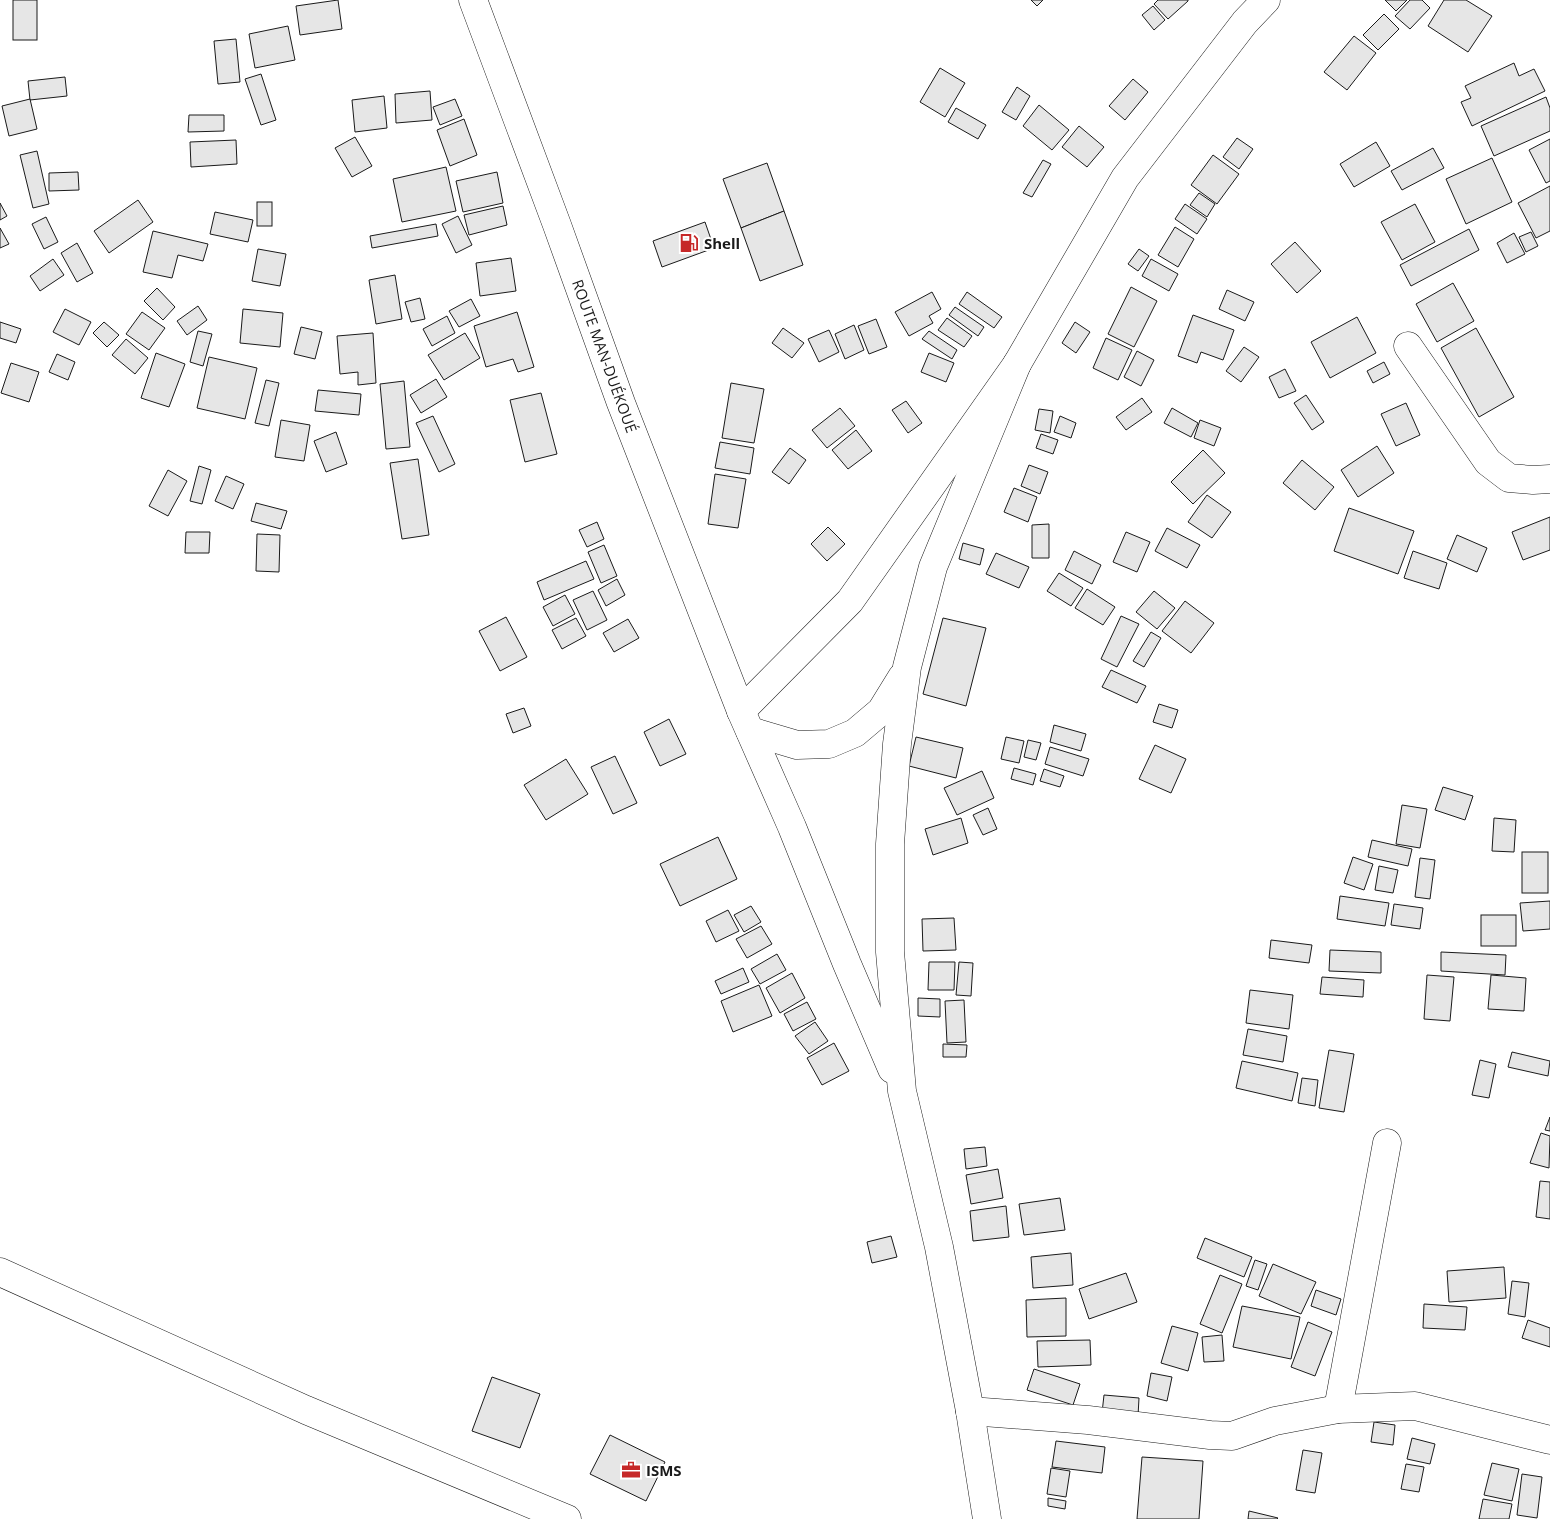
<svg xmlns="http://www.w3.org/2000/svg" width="1550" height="1519" viewBox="0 0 1550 1519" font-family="'Open Sans',sans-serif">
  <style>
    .building { fill: #e6e6e6; stroke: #1a1a1a }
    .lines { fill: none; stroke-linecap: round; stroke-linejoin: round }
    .minor-casing { stroke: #1a1a1a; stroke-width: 29 }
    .major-casing { stroke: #1a1a1a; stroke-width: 29 }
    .minor { stroke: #fff; stroke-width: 28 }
    .major { stroke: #fff; stroke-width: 28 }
    .labels { text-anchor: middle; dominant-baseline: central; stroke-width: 4; stroke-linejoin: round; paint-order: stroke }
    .poi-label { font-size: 15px; font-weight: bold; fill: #1a1a1a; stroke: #fff; text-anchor: start }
    .street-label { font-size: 15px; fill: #1a1a1a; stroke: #fff }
  </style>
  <rect width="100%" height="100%" fill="#fff"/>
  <!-- building -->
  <g class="building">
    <rect x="13" y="0" width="24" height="40"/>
    <polygon points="338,0 342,29 300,35 296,6"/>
    <polygon points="1031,0 1043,0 1037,6"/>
    <polygon points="1158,0 1188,0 1188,1 1168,19 1154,4"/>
    <polygon points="1385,0 1407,0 1396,11"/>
    <polygon points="1410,0 1422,0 1430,8 1410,29 1395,16"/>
    <polygon points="1444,0 1466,0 1492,16 1468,52 1428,26"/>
    <polygon points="1153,6 1165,20 1154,30 1142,15"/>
    <polygon points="1384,14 1399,29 1378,50 1363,35"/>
    <polygon points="288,26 295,60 255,68 249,34"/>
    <polygon points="1354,36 1376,53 1347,90 1324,72"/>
    <polygon points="236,39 240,82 218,84 214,41"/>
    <polygon points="1514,63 1519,76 1534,69 1545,91 1472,126 1461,102 1471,98 1465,86"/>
    <polygon points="940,68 965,83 945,117 920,102"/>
    <polygon points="261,74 276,120 261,125 245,79"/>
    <polygon points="65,77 67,96 30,100 28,81"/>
    <polygon points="1133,79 1148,92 1125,120 1109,106"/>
    <polygon points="1017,87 1030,96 1016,120 1002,112"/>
    <polygon points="430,91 432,120 396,123 395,94"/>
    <polygon points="384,96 387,128 355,132 352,100"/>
    <polygon points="1546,97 1550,108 1550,131 1494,156 1481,126"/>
    <polygon points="30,99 37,129 9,136 2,106"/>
    <polygon points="455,99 462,116 440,125 433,107"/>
    <polygon points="1039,105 1069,130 1052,150 1023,126"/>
    <polygon points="956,108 986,125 978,139 948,122"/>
    <polygon points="189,115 224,115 224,131 188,132"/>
    <polygon points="464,119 477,155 450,166 437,130"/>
    <polygon points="1079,126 1104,147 1087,167 1062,147"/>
    <polygon points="355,137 372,166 352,177 335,148"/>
    <polygon points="1237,138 1253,149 1239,169 1223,157"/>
    <polygon points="1550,139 1550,181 1546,183 1529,150"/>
    <polygon points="236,140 237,164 191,167 190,142"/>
    <polygon points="1376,142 1390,166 1354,187 1340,164"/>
    <polygon points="1433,148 1444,168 1402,190 1391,171"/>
    <polygon points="37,151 49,204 33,208 20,155"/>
    <polygon points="1213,155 1239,174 1217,204 1191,185"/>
    <polygon points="1492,158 1512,202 1466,224 1446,179"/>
    <polygon points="1043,160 1051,164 1032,197 1023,193"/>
    <polygon points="767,163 784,211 741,228 723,179"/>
    <polygon points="446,167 456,211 402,222 393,179"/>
    <polygon points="78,172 79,190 49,191 49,173"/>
    <polygon points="497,172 503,203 463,212 456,181"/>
    <polygon points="1550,186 1550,231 1536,238 1518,203"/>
    <polygon points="1199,193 1215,204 1207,217 1190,205"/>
    <polygon points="138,200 153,222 109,253 94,231"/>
    <rect x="257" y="202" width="15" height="24"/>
    <polygon points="0,203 7,216 0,220"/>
    <polygon points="1185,204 1207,219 1197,234 1175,219"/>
    <polygon points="1415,204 1435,242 1402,260 1381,222"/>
    <polygon points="503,206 507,225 469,235 464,215"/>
    <polygon points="784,211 803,265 760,281 741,228"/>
    <polygon points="215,212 253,220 248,242 210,234"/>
    <polygon points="458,216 472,245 456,253 442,224"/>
    <polygon points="46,217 58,242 44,249 32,224"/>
    <polygon points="705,222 714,248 662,267 653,241"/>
    <polygon points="436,224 438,236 372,248 370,236"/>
    <polygon points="1175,227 1194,239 1178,267 1158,255"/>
    <polygon points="0,228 9,244 0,248"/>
    <polygon points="1469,229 1479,250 1411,286 1400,265"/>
    <polygon points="153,231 208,244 203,261 178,255 172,278 143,272"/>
    <polygon points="1531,232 1538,246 1526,252 1519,237"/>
    <polygon points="1514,233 1525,254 1507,263 1497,243"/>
    <polygon points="1295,242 1321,271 1297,293 1271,264"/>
    <polygon points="77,243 93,273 77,282 61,253"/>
    <polygon points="258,249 286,254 280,286 252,281"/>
    <polygon points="1139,249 1149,256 1138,271 1128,264"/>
    <polygon points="511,258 516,291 480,296 476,263"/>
    <polygon points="53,259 64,275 40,291 30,276"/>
    <polygon points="1151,259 1178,274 1169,291 1142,276"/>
    <polygon points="395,275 402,319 376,324 369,280"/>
    <polygon points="1453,283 1474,321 1437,342 1416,304"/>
    <polygon points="1131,287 1157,301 1134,347 1108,334"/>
    <polygon points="157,288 175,307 163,320 144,301"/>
    <polygon points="1227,290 1254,302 1245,321 1219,309"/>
    <polygon points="932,292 941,309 929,316 933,323 909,336 895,312"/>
    <polygon points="967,292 1002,317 994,328 959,304"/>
    <polygon points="420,298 425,319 411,322 405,302"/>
    <polygon points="471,299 480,316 459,327 449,311"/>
    <polygon points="198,306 207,320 187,335 177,321"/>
    <polygon points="955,307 984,327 978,336 949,315"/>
    <polygon points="65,309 91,322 79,345 53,332"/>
    <polygon points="243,309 283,313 280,347 240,343"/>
    <polygon points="142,312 165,328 149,350 126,334"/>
    <polygon points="517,312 534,367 518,372 513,359 486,367 474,326"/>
    <polygon points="1193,315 1234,330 1223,360 1201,352 1197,363 1178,356"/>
    <polygon points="447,316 455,333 432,346 423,329"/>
    <polygon points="1357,317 1376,353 1330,378 1311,342"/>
    <polygon points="947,318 972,336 964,347 938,330"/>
    <polygon points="876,319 887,347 869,354 858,326"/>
    <polygon points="0,322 21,329 16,343 0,338"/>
    <polygon points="104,322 119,335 107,347 93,333"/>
    <polygon points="1075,322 1090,332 1076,353 1062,343"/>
    <polygon points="854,325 864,350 845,359 835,334"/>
    <polygon points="301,327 322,332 315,359 294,354"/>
    <polygon points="783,328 804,343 792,358 772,343"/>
    <polygon points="1476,328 1514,397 1479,417 1441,348"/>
    <polygon points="829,330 839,352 819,362 808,339"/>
    <polygon points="198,331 212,334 203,366 190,362"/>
    <polygon points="929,331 957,350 952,359 922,339"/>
    <polygon points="373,333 376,383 358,385 358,372 340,374 337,336"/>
    <polygon points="465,333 480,358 444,380 428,355"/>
    <polygon points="1106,338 1132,350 1118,380 1093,368"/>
    <polygon points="126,339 148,358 135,374 112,355"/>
    <polygon points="1244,347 1259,357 1241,382 1226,371"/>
    <polygon points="1137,351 1154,360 1141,386 1124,377"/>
    <polygon points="156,353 185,364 169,407 141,398"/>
    <polygon points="929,353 954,363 946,382 921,372"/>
    <polygon points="57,354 75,362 68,380 49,372"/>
    <polygon points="209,357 257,368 245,419 197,408"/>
    <polygon points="1384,362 1390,374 1373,383 1367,371"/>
    <polygon points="11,363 39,372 29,402 1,393"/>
    <polygon points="1285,369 1296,391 1279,398 1269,377"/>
    <polygon points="436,379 447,397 421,413 410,395"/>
    <polygon points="266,380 279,383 269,426 255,423"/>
    <polygon points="404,381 410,447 386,449 380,384"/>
    <polygon points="731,383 764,389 754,443 722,438"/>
    <polygon points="318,390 361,394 359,415 315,411"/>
    <polygon points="541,393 557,454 525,462 510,400"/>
    <polygon points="1306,395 1324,422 1312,430 1294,403"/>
    <polygon points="1142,398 1152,412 1126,430 1116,417"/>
    <polygon points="906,401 922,423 908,433 892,410"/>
    <polygon points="1406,403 1420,435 1396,446 1381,414"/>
    <polygon points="840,408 855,426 827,448 812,430"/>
    <polygon points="1172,408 1198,423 1191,437 1164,423"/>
    <polygon points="1039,409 1053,411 1050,433 1035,430"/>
    <polygon points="433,416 455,464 439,472 416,423"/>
    <polygon points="1060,416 1076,423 1071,438 1054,432"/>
    <polygon points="281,420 310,425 304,461 275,457"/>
    <polygon points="1200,420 1221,428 1214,446 1194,438"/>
    <polygon points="856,430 872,451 848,469 832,450"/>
    <polygon points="336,432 347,464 326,472 314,441"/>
    <polygon points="1041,434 1058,440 1053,454 1036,448"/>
    <polygon points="720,442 754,448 750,474 715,468"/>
    <polygon points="1377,446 1394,473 1358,497 1341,470"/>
    <polygon points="790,448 806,460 789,484 772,472"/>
    <polygon points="1203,450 1225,473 1193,504 1171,482"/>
    <polygon points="418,459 429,535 402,539 390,463"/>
    <polygon points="1302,460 1334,487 1315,510 1283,483"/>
    <polygon points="1029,465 1048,472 1040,494 1021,486"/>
    <polygon points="199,466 211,470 202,504 190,501"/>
    <polygon points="168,470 187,481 168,516 149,506"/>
    <polygon points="715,474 746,479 738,528 708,524"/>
    <polygon points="226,476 244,484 233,509 215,501"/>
    <polygon points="1014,488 1037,497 1028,522 1004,512"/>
    <polygon points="1207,495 1231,512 1212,538 1188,522"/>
    <polygon points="256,503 287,511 281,529 251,521"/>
    <polygon points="1349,508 1414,531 1398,574 1334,551"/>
    <polygon points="1550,517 1550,550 1523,560 1512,532"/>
    <polygon points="597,522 604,539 587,547 579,530"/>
    <polygon points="1049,524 1049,558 1032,558 1032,525"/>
    <polygon points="828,527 845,544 827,561 811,544"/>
    <polygon points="1167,528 1200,545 1187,568 1155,551"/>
    <polygon points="186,532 210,532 209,553 185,553"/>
    <polygon points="1126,532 1150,542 1137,572 1113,562"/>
    <polygon points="257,534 280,535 279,572 256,571"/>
    <polygon points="1457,535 1487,548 1477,572 1447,559"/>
    <polygon points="963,543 984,549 980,565 959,559"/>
    <polygon points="604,545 617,576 601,583 588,552"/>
    <polygon points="1074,551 1101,565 1092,584 1065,570"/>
    <polygon points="1413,551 1447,563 1439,589 1404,578"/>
    <polygon points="996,553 1029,567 1019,588 986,574"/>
    <polygon points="586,561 594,579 544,600 537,582"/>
    <polygon points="1059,573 1083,588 1071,606 1047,591"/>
    <polygon points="617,579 625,595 606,606 598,590"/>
    <polygon points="1087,589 1115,607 1103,625 1075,608"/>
    <polygon points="593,591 607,620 587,630 573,600"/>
    <polygon points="1154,591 1175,608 1157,629 1136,612"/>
    <polygon points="565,595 575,614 553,626 543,607"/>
    <polygon points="1185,601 1214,623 1191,653 1162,631"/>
    <polygon points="1121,616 1139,624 1117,667 1101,659"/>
    <polygon points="506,617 527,657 500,671 479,631"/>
    <polygon points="576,618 586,636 562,649 552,630"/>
    <polygon points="943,618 986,628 966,706 923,694"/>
    <polygon points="628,619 639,638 614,652 603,633"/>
    <polygon points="1151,632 1161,638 1144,667 1133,661"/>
    <polygon points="1111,670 1146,686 1137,703 1102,687"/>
    <polygon points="1159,704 1178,710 1172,728 1153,722"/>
    <polygon points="524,708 531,726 513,733 506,714"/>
    <polygon points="669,719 686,754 660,766 644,732"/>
    <polygon points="1054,725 1086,734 1081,751 1050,742"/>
    <polygon points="916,737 963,748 956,778 909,766"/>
    <polygon points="1006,737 1024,741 1019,763 1001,759"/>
    <polygon points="1028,740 1041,743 1036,760 1024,757"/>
    <polygon points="1155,745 1186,759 1171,793 1139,779"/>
    <polygon points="1050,747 1089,759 1083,776 1045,764"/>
    <polygon points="615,756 637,803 613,814 591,767"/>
    <polygon points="566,759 588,794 546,820 524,785"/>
    <polygon points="1014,768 1036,774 1033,785 1011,779"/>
    <polygon points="1044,769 1064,776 1060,787 1040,781"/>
    <polygon points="982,771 994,798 957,815 944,788"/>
    <polygon points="1443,787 1473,796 1465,820 1435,810"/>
    <polygon points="1402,805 1427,809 1420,848 1396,844"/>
    <polygon points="988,808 997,829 983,835 973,815"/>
    <polygon points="961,818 968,843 933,855 925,829"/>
    <polygon points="1494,818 1516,820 1514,852 1492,851"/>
    <polygon points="718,837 737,879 680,906 660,864"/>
    <polygon points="1372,840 1412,849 1408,866 1368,857"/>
    <rect x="1522" y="852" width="26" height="41"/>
    <polygon points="1353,857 1373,864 1364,890 1344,883"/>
    <polygon points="1420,858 1435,860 1430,899 1415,897"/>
    <polygon points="1379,866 1398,870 1393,893 1375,890"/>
    <polygon points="1340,896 1389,903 1385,926 1337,919"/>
    <polygon points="1550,901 1550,929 1523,931 1520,903"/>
    <polygon points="1394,904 1423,908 1420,929 1391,925"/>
    <polygon points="751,906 761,922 744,932 734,915"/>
    <polygon points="728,910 739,931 716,942 706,921"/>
    <rect x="1481" y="915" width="35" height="31"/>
    <polygon points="954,918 956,950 923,951 922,919"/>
    <polygon points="761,926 772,944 747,958 736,939"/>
    <polygon points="1271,940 1312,945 1309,963 1269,958"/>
    <polygon points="1330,950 1381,952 1381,973 1329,971"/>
    <polygon points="1441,952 1506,955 1505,975 1441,971"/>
    <polygon points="777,954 786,970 760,984 751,969"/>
    <polygon points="929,962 955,962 954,990 928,990"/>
    <polygon points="959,962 973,963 971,996 956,995"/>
    <polygon points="743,968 749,982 721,994 715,981"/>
    <polygon points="792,973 805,998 780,1013 766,988"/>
    <polygon points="1427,975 1454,977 1450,1021 1424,1019"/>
    <polygon points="1491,975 1526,978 1524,1011 1488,1009"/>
    <polygon points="1322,977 1364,980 1363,997 1320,994"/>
    <polygon points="759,985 772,1016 733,1032 721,1001"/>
    <polygon points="1250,990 1293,995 1289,1029 1246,1023"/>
    <polygon points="918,998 940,999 940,1017 918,1016"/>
    <polygon points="964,1000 966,1042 947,1043 945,1001"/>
    <polygon points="807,1002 816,1019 793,1031 784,1014"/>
    <polygon points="815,1022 828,1041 809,1054 795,1036"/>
    <polygon points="1248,1029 1287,1036 1283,1062 1243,1055"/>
    <polygon points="834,1043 849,1071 822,1085 807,1058"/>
    <polygon points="943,1044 967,1045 966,1057 943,1057"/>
    <polygon points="1329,1050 1354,1054 1344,1112 1319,1108"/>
    <polygon points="1512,1052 1550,1061 1548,1076 1508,1067"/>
    <polygon points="1480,1060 1496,1064 1489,1098 1472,1095"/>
    <polygon points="1242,1061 1298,1073 1292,1101 1236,1088"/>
    <polygon points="1302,1078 1318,1080 1315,1106 1298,1103"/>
    <polygon points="1550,1117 1550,1131 1545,1130"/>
    <polygon points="1541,1133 1550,1136 1549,1168 1530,1163"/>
    <polygon points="985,1147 987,1166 966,1169 964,1149"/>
    <polygon points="998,1169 1003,1198 971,1204 966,1175"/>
    <polygon points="1540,1181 1550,1182 1550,1219 1536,1217"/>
    <polygon points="1060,1198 1065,1230 1024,1235 1019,1204"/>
    <polygon points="1006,1206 1009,1237 973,1241 970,1211"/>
    <polygon points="891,1236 897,1257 872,1263 867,1242"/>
    <polygon points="1205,1238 1252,1257 1244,1277 1197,1258"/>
    <polygon points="1071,1253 1073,1285 1033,1288 1031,1257"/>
    <polygon points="1255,1260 1267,1264 1258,1290 1246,1286"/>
    <polygon points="1273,1264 1316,1282 1301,1314 1259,1296"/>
    <polygon points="1504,1267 1506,1298 1449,1302 1447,1271"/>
    <polygon points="1126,1273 1137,1302 1089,1319 1079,1289"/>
    <polygon points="1220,1275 1242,1284 1222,1333 1200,1324"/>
    <polygon points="1512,1281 1529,1283 1525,1317 1508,1314"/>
    <polygon points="1316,1290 1341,1299 1336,1315 1311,1306"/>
    <polygon points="1066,1298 1066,1336 1027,1337 1026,1300"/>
    <polygon points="1424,1304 1467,1307 1465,1330 1423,1328"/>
    <polygon points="1242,1306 1300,1317 1291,1359 1233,1347"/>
    <polygon points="1528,1320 1550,1328 1550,1347 1522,1338"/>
    <polygon points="1308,1322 1332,1332 1315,1376 1291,1367"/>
    <polygon points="1172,1326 1198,1333 1188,1371 1161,1363"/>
    <polygon points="1222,1335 1224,1361 1204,1362 1202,1337"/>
    <polygon points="1090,1340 1091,1365 1038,1367 1037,1341"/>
    <polygon points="1034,1369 1080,1384 1073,1405 1027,1390"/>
    <polygon points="1151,1373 1172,1377 1167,1401 1147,1396"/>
    <polygon points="492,1377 540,1394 520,1448 472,1431"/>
    <polygon points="1104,1395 1139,1398 1138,1416 1102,1413"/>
    <polygon points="1374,1422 1395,1425 1393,1445 1371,1442"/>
    <polygon points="610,1435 665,1462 646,1501 590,1474"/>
    <polygon points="1412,1438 1435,1444 1430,1464 1407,1459"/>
    <polygon points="1056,1441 1105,1447 1102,1473 1052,1467"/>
    <polygon points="1303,1450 1322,1453 1315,1493 1296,1490"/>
    <polygon points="1142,1457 1203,1461 1199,1519 1137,1519"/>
    <polygon points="1492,1463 1519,1469 1512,1501 1484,1495"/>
    <polygon points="1406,1464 1424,1467 1419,1492 1401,1489"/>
    <polygon points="1051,1468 1070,1471 1066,1497 1047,1494"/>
    <polygon points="1522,1474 1542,1477 1537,1518 1517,1515"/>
    <polygon points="1048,1498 1066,1501 1065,1509 1048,1506"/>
    <polygon points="1483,1499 1512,1504 1509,1519 1479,1519"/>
    <polygon points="1249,1511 1278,1518 1277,1519 1248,1519"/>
  </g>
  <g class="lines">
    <!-- minor casing -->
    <g class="minor-casing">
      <g id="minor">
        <polyline points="1408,346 1488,462 1509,478 1533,480 1550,479"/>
        <polyline points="0,1272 306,1410 567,1519"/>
        <polyline points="1338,1409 1387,1143"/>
        <polyline points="970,1411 1088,1420 1210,1435 1232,1436 1275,1421 1338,1409 1415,1406 1550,1440"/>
      </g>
    </g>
    <!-- major casing -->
    <g class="major-casing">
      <g id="major">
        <polyline points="473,0 557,225 621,403 741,711 792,827 847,964 892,1069"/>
        <polyline points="741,711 850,601 1017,364 1125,178 1245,22 1266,0"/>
        <polyline points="750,731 797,745 829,744 855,733 881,711 902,677"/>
        <polyline points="987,1519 970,1411 939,1247 902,1091 890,952 890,844 897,744 907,667 933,567 1017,364"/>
      </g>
    </g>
    <!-- minor -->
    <use href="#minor" class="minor"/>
    <!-- major -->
    <use href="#major" class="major"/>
  </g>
  <!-- icons -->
  <defs>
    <g id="fuel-bare" transform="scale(1.5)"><path d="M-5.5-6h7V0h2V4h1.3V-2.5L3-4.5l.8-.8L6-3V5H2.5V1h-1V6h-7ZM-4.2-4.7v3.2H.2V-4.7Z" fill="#c62828" stroke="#fff" stroke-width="2.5" paint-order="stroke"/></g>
    <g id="office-bare" transform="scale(1.5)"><path d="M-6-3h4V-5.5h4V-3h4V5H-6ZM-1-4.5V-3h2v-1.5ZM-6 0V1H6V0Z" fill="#c62828" stroke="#fff" stroke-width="2.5" paint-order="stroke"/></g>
  </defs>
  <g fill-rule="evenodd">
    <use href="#fuel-bare" x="689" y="243"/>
    <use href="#office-bare" x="631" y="1470"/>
  </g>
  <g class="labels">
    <!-- poi labels -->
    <g class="poi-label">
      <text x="704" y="243">Shell</text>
      <text x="646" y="1470">ISMS</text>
    </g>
    <!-- street labels -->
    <g class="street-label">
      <text transform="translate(605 356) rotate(70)">ROUTE MAN-DUÉKOUÉ</text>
    </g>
  </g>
</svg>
